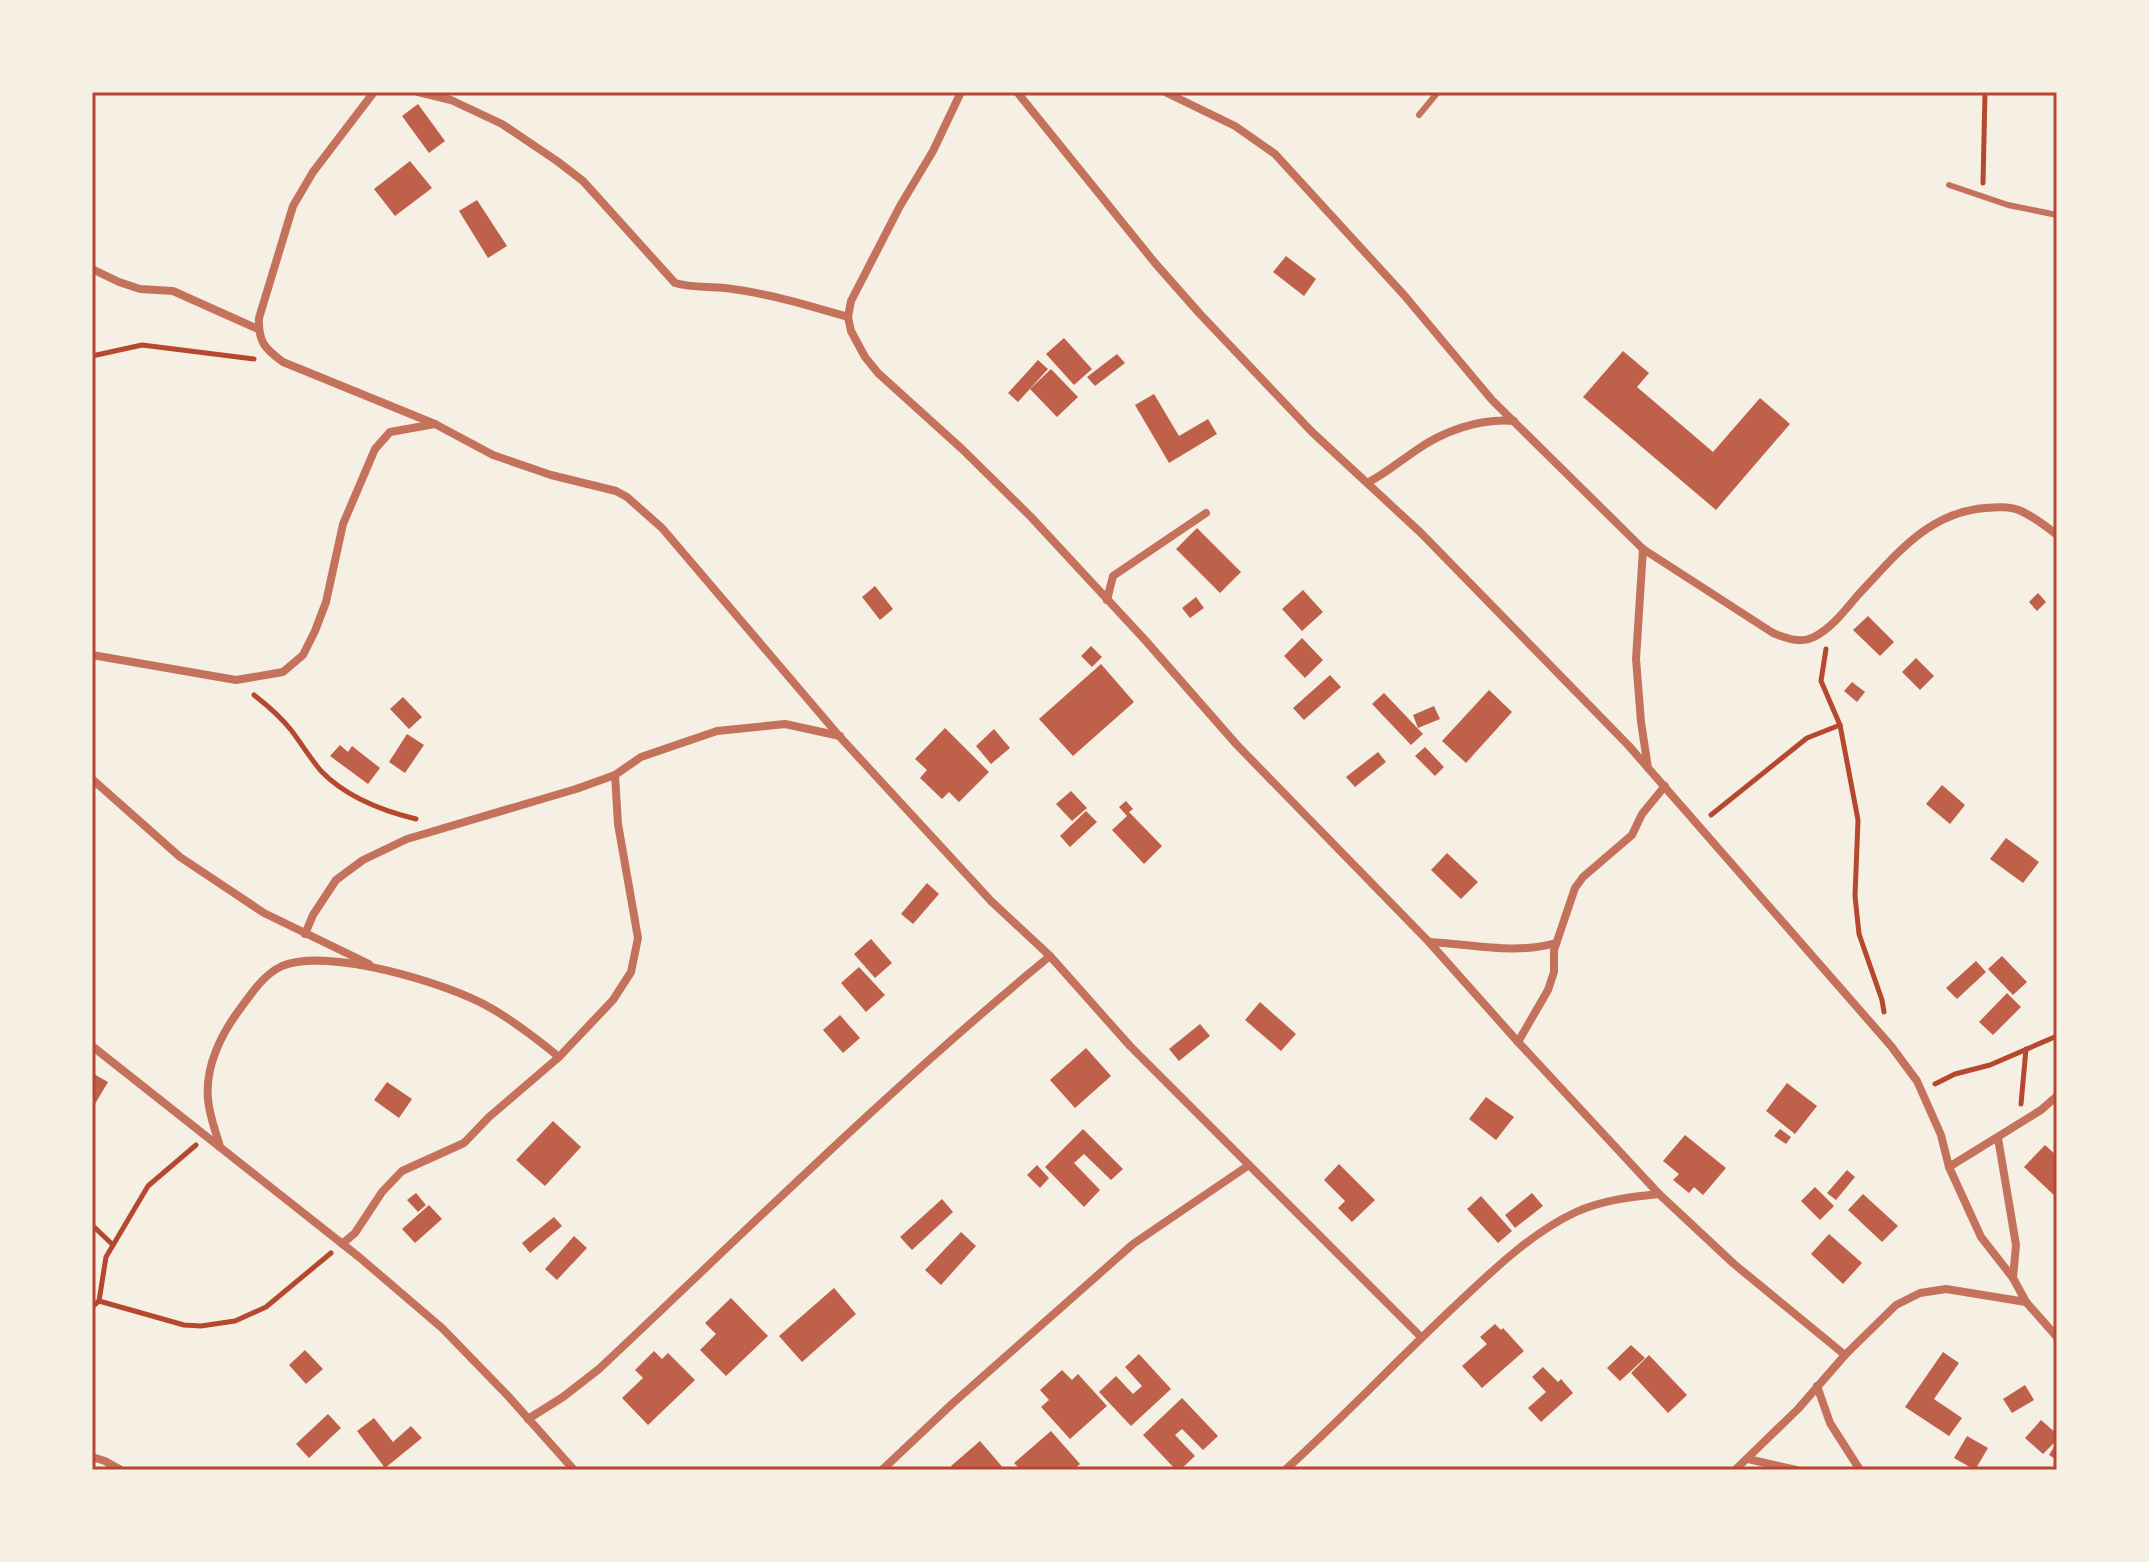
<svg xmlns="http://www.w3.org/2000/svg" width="2149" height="1562" viewBox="0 0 2149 1562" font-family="'Asap Condensed',sans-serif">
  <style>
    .building { fill: #bf614a }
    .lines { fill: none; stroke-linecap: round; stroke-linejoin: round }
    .path { stroke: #b5482f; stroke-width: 5 }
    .service { stroke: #c5725c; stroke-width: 6 }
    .minor { stroke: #c5725c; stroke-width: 8 }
    .neatline { fill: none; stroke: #b5482f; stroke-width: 3 }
  </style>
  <rect width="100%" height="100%" fill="#f6efe4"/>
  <!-- building -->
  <g class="building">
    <polygon points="418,104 445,141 429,153 402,116"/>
    <polygon points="410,161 432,188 395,216 374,189"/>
    <polygon points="477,200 507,246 488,258 459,211"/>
    <polygon points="1286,256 1316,279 1304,296 1273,272"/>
    <polygon points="1064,338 1092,369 1074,385 1046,354"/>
    <polygon points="1623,351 1649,373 1637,387 1713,452 1760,398 1790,424 1716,510 1583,397"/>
    <polygon points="1117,354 1125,363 1095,386 1087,377"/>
    <polygon points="1038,360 1048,369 1018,402 1008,393"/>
    <polygon points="1051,369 1078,397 1057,417 1030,389"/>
    <polygon points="1154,394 1179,436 1208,419 1217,434 1169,463 1135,405"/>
    <polygon points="1197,528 1241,572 1220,593 1176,549"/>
    <polygon points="875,586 893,609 880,620 862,597"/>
    <polygon points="1303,590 1323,612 1302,631 1282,609"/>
    <polygon points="2038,593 2046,602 2037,611 2029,602"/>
    <polygon points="1196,597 1204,608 1190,618 1182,608"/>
    <polygon points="1868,616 1894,642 1880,656 1853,630"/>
    <polygon points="1302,638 1323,660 1305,678 1284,656"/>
    <polygon points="1091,646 1102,657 1092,667 1081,656"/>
    <polygon points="1916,658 1934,676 1920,690 1902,672"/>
    <polygon points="1101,664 1134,702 1073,756 1039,719"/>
    <polygon points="1330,675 1341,687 1304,720 1293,708"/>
    <polygon points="1852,682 1865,692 1857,702 1844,691"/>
    <polygon points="1489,690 1512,712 1466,763 1442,741"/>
    <polygon points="1384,693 1423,734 1411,745 1372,704"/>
    <polygon points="403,697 422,717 409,729 390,709"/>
    <polygon points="1434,706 1440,719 1418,728 1413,715"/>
    <polygon points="945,728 989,772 959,802 949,792 942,799 920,778 927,770 915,759"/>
    <polygon points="994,729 1010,748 991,764 976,746"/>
    <polygon points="407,734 424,745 405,773 389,762"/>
    <polygon points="340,745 348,752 352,746 380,768 368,784 330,756"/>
    <polygon points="1425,747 1444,767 1435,776 1415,756"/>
    <polygon points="1378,752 1386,762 1355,787 1346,777"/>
    <polygon points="1942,785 1965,805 1950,824 1926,804"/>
    <polygon points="1071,791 1087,808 1072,821 1056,804"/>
    <polygon points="1126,801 1133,809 1129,812 1162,846 1144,864 1112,830 1127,816 1119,807"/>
    <polygon points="1086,811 1097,822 1070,847 1060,836"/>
    <polygon points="2006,838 2039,862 2023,883 1990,859"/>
    <polygon points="1447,853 1478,882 1461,899 1431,870"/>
    <polygon points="927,883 939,894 913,924 901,914"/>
    <polygon points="871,939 892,963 875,978 854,954"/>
    <polygon points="2002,956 2027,982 2013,995 1988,969"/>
    <polygon points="1976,961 1986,972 1957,999 1946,988"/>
    <polygon points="859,967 885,995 866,1012 841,983"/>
    <polygon points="2007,993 2021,1007 1993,1035 1979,1022"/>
    <polygon points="1260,1002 1296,1034 1281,1051 1245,1020"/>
    <polygon points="840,1015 860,1038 843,1053 823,1030"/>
    <polygon points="1200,1024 1210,1036 1179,1061 1169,1049"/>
    <polygon points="1086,1048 1111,1076 1075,1108 1050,1080"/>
    <polygon points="92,1073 108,1082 92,1109"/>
    <polygon points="387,1082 412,1099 399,1118 374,1100"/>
    <polygon points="1787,1083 1817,1106 1795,1134 1766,1111"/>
    <polygon points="1486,1097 1514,1117 1496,1140 1469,1119"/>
    <polygon points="553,1121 581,1147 545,1186 516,1160"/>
    <polygon points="1083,1129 1123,1169 1111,1180 1084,1154 1074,1163 1100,1190 1084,1207 1045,1167"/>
    <polygon points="1780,1129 1791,1137 1786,1144 1774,1136"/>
    <polygon points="1685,1135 1726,1168 1703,1195 1694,1187 1689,1193 1673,1180 1679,1174 1663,1161"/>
    <polygon points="2045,1145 2057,1156 2057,1198 2024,1167"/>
    <polygon points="1339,1164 1375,1200 1352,1222 1338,1208 1345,1201 1324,1180"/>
    <polygon points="1037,1165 1049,1178 1040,1188 1027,1175"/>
    <polygon points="1847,1170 1855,1177 1836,1200 1827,1193"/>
    <polygon points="1815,1187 1834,1206 1820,1220 1801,1201"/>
    <polygon points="416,1193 426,1205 418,1212 407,1200"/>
    <polygon points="1532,1193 1543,1206 1515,1228 1505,1215"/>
    <polygon points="1863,1194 1898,1226 1882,1242 1848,1210"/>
    <polygon points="1481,1196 1512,1231 1498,1243 1467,1209"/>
    <polygon points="942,1199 953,1212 912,1250 900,1237"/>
    <polygon points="429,1205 442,1219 415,1243 402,1229"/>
    <polygon points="554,1217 562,1226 530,1253 522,1243"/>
    <polygon points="961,1232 976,1246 941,1285 925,1270"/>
    <polygon points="1829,1234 1862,1263 1843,1284 1811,1254"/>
    <polygon points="574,1236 587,1248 557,1280 545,1269"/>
    <polygon points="834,1288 856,1314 802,1362 779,1336"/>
    <polygon points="731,1298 768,1336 726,1376 700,1350 716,1334 705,1323"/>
    <polygon points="1495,1324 1501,1330 1503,1328 1524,1351 1482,1388 1462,1366 1487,1344 1480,1337"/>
    <polygon points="1631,1345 1645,1358 1620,1381 1607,1368"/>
    <polygon points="305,1350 323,1369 306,1384 289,1365"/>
    <polygon points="654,1351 662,1359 668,1353 695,1380 648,1425 622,1398 643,1378 635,1370"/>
    <polygon points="1943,1352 1959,1363 1934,1399 1962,1418 1949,1436 1905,1407"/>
    <polygon points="1139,1354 1171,1389 1131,1426 1099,1392 1116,1376 1133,1394 1142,1386 1125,1367"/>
    <polygon points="1649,1355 1687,1395 1668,1413 1631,1373"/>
    <polygon points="1543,1367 1558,1382 1561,1379 1573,1393 1541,1422 1528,1408 1546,1392 1532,1377"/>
    <polygon points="1062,1370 1072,1380 1078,1374 1107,1406 1070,1439 1041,1407 1049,1400 1040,1390"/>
    <polygon points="2025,1385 2034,1400 2012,1413 2003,1399"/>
    <polygon points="1182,1398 1218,1436 1203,1450 1182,1429 1175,1435 1195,1456 1180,1470 1176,1470 1143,1435"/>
    <polygon points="328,1414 341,1428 309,1458 296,1444"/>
    <polygon points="374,1418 393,1442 411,1426 422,1438 385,1468 357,1431"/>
    <polygon points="2041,1420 2057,1434 2057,1440 2043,1454 2025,1438"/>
    <polygon points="1051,1431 1080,1464 1073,1470 1021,1470 1014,1463"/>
    <polygon points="1967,1436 1988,1448 1975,1470 1954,1458"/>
    <polygon points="980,1441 1005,1470 955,1470 951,1466"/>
    <polygon points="2057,1442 2057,1460 2049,1455"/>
  </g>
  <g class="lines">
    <!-- path -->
    <g class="path">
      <polyline points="1983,183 1985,92"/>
      <polyline points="92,356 142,345 254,359"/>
      <polyline points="1826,649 1821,681 1840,725 1858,820 1855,896 1859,934 1882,1000 1884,1012"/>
      <path d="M254,695C267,705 280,716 291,730C301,743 310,758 321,771C345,796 383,811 416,819"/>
      <polyline points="1711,815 1807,738 1840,725"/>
      <polyline points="1935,1084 1955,1074 1990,1065 2057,1036"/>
      <polyline points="2021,1104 2026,1049"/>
      <polyline points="92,1225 113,1245"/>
      <polyline points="99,1301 184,1325 201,1326 235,1321 266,1307 331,1253"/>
      <polyline points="92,1307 99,1301 106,1257 148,1186 196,1145"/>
    </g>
    <!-- service -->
    <g class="service">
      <polyline points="1419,115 1438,92"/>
      <polyline points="1949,185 2008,205 2057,215"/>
    </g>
    <!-- minor -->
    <g class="minor">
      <path d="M374,92L313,172L293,206L259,318C258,342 265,349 283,362L435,424L493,455L551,475L616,491L627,497L662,528L840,737L991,901L1050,956L1130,1046L1421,1337"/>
      <path d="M418,92L451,100L502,124L557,161L583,181L675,283C692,288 708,286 725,288C767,293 807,305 848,317"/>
      <polyline points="961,92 933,151 900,206 851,301 848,317 851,331 865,357 878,373 962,449 1031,517 1145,640 1237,745 1429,942 1518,1042 1659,1194 1734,1264 1845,1355"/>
      <polyline points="1017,92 1155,263 1200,314 1312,432 1421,533 1628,745 1891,1046 1917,1081 1941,1135 1949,1167 1981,1237 2013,1278 2026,1302 2057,1337"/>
      <path d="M1165,92L1235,126L1275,154L1404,295L1492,400L1643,549L1773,633C1786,638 1800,644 1814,637C1832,628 1845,610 1858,595C1896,555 1927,513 1985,508C1997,507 2010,506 2021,511C2034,517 2046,526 2057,535"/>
      <polyline points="92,269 119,282 140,289 173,291 258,329"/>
      <path d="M1369,482C1386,473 1399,462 1415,451C1443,431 1480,418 1514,421"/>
      <polyline points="1643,549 1636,659 1641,722 1648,768"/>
      <polyline points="1107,600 1113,576 1206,513"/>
      <polyline points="92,655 236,680 283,672 303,655 315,631 326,602 343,524 375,449 390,432 435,424"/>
      <polyline points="92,779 180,857 264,913 369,964"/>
      <polyline points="305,934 313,915 336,880 363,860 407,839 576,789 615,775 641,757 717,731 785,724 840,736"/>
      <path d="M1429,942C1471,944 1515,955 1556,943"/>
      <polyline points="1518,1042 1548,990 1554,972 1554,950 1575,888 1583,877 1632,835 1642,814 1665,786"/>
      <polyline points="92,1046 359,1257 442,1328 508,1396 574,1470"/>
      <polyline points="1998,1138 2016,1245 2013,1278"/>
      <path d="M220,1147C216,1132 209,1115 208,1099C205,1067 221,1034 240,1009C252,993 263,975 282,966C327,947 447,983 489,1007C514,1021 537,1039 559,1057"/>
      <polyline points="1949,1167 2041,1110 2057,1096"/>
      <polyline points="342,1244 355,1233 382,1192 402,1171 464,1143 489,1117 559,1057 613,1000 631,972 638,938 618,824 615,775"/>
      <polyline points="1817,1386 1830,1423 1860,1470"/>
      <path d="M528,1419L563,1397L599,1369C748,1229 892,1086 1050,956"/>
      <polyline points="92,1457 105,1461 121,1470"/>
      <polyline points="1748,1459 1796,1470"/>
      <polyline points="882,1470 953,1403 1133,1244 1249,1165"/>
      <path d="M1285,1470C1344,1417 1398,1359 1456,1305C1492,1271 1531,1233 1576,1212C1603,1200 1630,1197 1659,1194"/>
      <polyline points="1735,1470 1798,1409 1845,1355 1896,1305 1920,1293 1946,1289 2026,1302"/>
    </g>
  </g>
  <!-- border -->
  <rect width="2149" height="1562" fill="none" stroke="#f6efe4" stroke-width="188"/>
  <rect x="94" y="94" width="1961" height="1374" class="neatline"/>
</svg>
